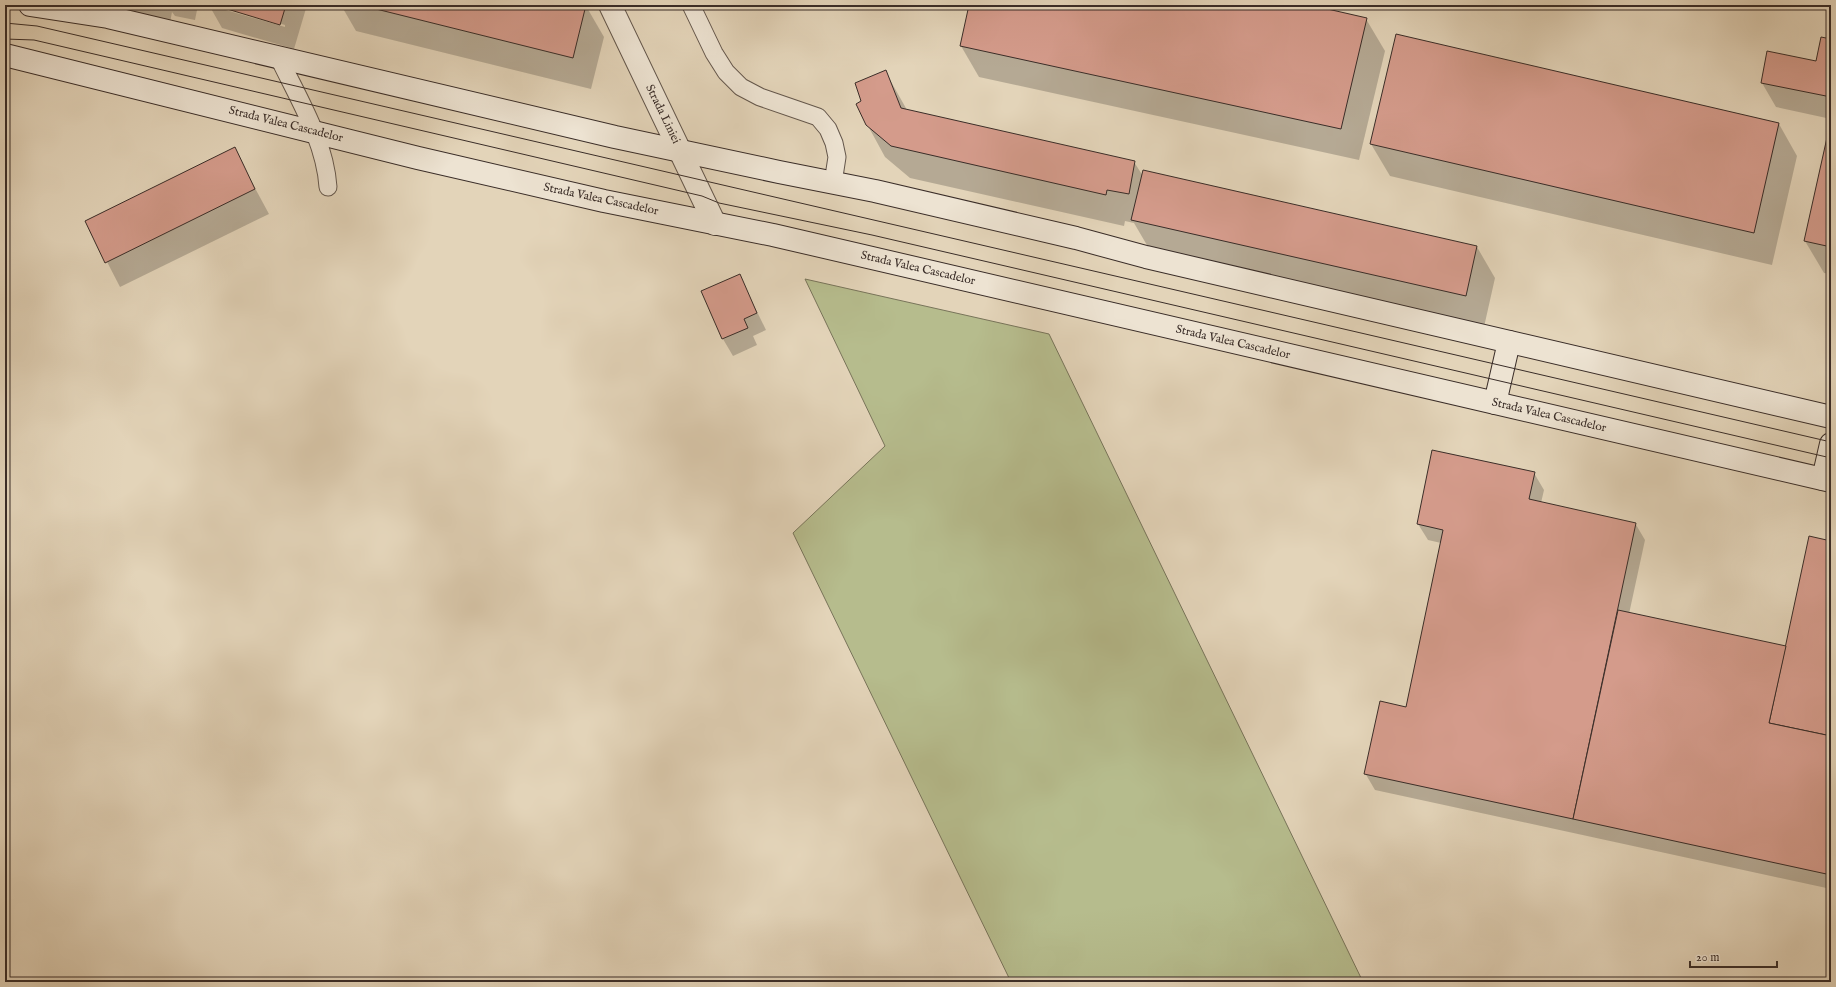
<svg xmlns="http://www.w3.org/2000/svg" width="1836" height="987" viewBox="0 0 1836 987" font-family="'IM FELL English',serif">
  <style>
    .green { fill: #b6bc8d; stroke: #78745a }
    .shadow { fill: #0003; fill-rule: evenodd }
    .building { fill: #d49b8b; stroke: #3a2d28 }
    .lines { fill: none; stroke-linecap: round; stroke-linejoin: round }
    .service-casing { stroke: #64574c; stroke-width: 19 }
    .minor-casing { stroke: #64574c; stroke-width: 24 }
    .secondary-casing { stroke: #3a2d28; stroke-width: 24 }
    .service { stroke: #ede3d2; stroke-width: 17 }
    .minor { stroke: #ede3d2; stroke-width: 22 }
    .secondary { stroke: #ede3d2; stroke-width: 22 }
    .tram { stroke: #3a2d28; stroke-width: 1 }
    .labels { text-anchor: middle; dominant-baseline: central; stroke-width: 3; stroke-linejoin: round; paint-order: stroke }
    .street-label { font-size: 12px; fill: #3a2d28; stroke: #ede3d2 }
  </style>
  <rect width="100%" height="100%" fill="#e3d4b9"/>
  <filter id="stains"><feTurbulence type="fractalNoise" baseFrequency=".005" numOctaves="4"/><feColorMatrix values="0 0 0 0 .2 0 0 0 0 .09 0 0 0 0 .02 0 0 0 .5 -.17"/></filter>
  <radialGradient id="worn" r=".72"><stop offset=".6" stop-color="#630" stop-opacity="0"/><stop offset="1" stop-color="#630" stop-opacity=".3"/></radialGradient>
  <!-- green -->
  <polygon class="green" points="805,279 1049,334 1363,982 1011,982 793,533 885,446"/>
  <!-- shadow -->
  <g class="shadow">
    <polygon points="5,5 32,5 30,12"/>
    <polygon points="90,5 198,5 195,20 175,16 172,12 170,23"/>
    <path d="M209,5H307L294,49L222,28ZM226,8L285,25V27L226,10Z"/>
    <polygon points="341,5 584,5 586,6 604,37 591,89 356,31"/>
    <polygon points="970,5 1306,5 1366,19 1385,51 1359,160 979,77 961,46"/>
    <polygon points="1831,40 1831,119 1776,107 1762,83 1816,62"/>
    <polygon points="885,71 907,110 1134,162 1143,176 1477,247 1495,278 1484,327 1151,252 1134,223 1125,221 1124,226 910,178 885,157 867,124 863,102"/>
    <polygon points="1779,124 1797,156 1772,265 1390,176 1371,144"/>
    <polygon points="1831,135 1831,274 1824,273 1805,241"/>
    <polygon points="234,149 269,214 120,287 86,221"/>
    <polygon points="739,275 766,330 753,336 757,345 733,356 723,339 702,292"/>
    <polygon points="1534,473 1544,490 1541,503 1635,523 1645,540 1629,614 1786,647 1831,542 1831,889 1375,790 1365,773 1406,708 1441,543 1428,540 1418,524"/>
  </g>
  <!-- building -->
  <g class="building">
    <polygon points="214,5 286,5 280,25"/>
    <polygon points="360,5 586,5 573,58"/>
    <polygon points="969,5 1310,5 1367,18 1341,129 960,46"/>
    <polygon points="1396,34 1779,123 1754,233 1370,144"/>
    <polygon points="1821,37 1831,39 1831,97 1761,83 1767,51 1816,61"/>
    <polygon points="886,70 901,108 1135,161 1129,194 1107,190 1106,195 891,146 866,125 856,104 861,101 855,83"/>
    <polygon points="1828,133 1831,134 1831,247 1804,241"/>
    <polygon points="235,147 255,189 105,263 85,221"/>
    <polygon points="1143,170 1477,246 1466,296 1131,220"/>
    <polygon points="740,274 757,313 744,319 748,328 722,339 701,291"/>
    <polygon points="1432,450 1535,472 1529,499 1636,523 1573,819 1364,774 1380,701 1406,707 1443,530 1417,524"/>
    <polygon points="1809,536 1831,541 1831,736 1769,723"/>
    <polygon points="1618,610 1786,646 1769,723 1831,736 1831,875 1573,819"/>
  </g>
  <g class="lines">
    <!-- service casing -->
    <g class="service-casing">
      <g id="service">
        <polyline points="691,5 714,53 726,72 741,87 760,97 818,117 828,129 834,143 837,157 833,183"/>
        <path d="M279,58C298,98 325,141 328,187"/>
      </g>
    </g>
    <!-- minor casing -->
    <g class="minor-casing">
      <polyline id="minor" points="610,5 715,224"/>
    </g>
    <!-- secondary casing -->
    <g class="secondary-casing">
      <g id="secondary">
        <polyline points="30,5 108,17 615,137 779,172 875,191 1076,238 1146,257 1831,417"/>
        <polyline points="5,55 418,158 604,201 773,235 1831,481"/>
        <polyline points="1495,403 1509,342"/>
        <polyline points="1823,479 1831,444"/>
      </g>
    </g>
    <!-- service -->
    <use href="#service" class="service"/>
    <!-- minor -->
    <use href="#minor" class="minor"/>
    <!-- secondary -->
    <use href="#secondary" class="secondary"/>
    <!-- tram -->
    <g class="tram">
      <polyline points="5,23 37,26 1831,442"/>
      <polyline points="5,39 34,40 702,196 719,203 872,235 1831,458"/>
    </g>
  </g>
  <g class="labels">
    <!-- street labels -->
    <g class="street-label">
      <text transform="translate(663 114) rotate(64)">Strada Liniei</text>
      <text transform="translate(286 124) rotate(14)">Strada Valea Cascadelor</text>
      <text transform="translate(601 199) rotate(12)">Strada Valea Cascadelor</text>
      <text transform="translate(918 268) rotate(13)">Strada Valea Cascadelor</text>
      <text transform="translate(1233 342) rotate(13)">Strada Valea Cascadelor</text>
      <text transform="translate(1549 415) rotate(13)">Strada Valea Cascadelor</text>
    </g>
  </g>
  <!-- margin -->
  <rect width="1836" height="987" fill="none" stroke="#e3d4b9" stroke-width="20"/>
  <rect x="6" y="6" width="1824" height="975" fill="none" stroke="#3a2d28" stroke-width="2"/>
  <rect x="10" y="10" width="1816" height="967" fill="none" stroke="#3a2d28"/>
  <!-- scale -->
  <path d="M1690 961v6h87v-6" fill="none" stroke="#3a2d28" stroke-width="2"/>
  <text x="1696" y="961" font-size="12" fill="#3a2d28" stroke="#ede3d2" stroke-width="3" paint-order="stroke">20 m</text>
  <rect width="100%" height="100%" filter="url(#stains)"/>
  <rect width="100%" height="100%" fill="url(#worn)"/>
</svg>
